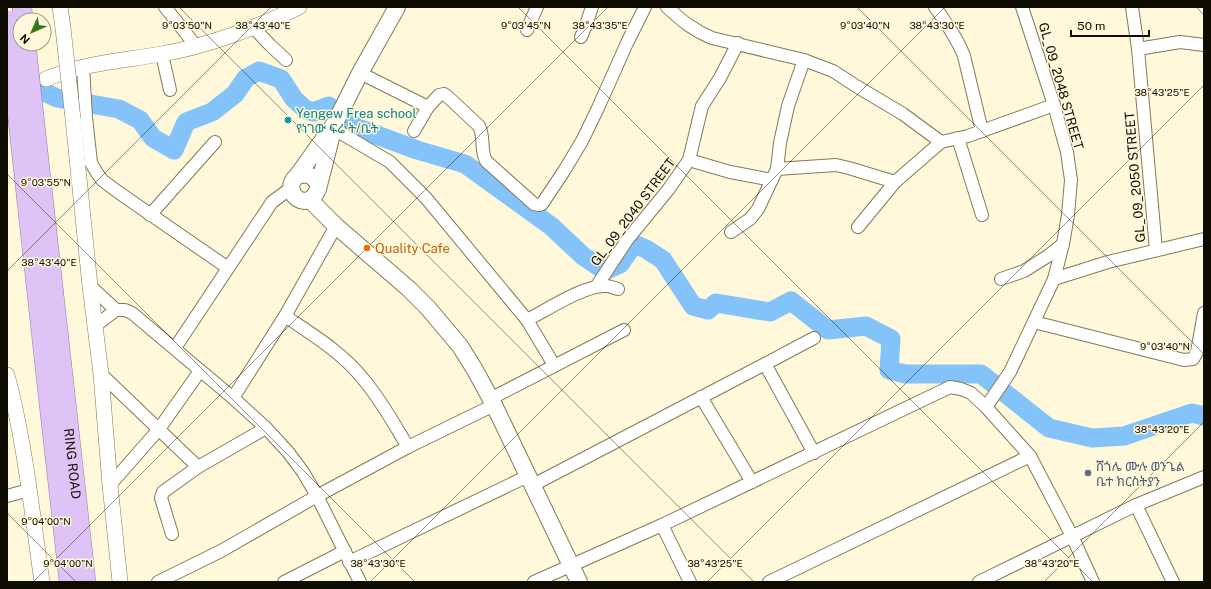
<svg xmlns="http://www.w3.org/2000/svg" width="1211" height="589" viewBox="0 0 1211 589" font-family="'Public Sans','Noto Sans Ethiopic',sans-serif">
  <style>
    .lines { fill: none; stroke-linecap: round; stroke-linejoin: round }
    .river { stroke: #84c3f9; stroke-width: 19 }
    .minor-casing { stroke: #827959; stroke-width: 14 }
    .tertiary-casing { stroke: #827959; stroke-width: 16 }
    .secondary-casing { stroke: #827959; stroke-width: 18 }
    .trunk-casing { stroke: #9179a0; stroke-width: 20 }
    .minor { stroke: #fff; stroke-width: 12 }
    .tertiary { stroke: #fff; stroke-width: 15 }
    .secondary { stroke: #fff; stroke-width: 16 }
    .trunk { stroke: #dfc3f7; stroke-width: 19 }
    .tertiary-bridge-casing { stroke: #827959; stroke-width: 16; stroke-linecap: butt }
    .trunk-bridge-casing { stroke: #9179a0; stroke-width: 20; stroke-linecap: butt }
    .tertiary-bridge { stroke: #fff; stroke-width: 15 }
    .trunk-bridge { stroke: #dfc3f7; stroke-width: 19 }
    .ticks { fill: none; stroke: #0f0c02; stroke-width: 1; stroke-opacity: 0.45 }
    .culture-dot { fill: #0f9aa8; stroke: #fff8db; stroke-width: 1.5 }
    .food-dot { fill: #e8710a; stroke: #fff8db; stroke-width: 1.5 }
    .service-dot { fill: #5c6f8a; stroke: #fff8db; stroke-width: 1.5 }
    .labels { text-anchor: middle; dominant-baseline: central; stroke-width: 3; stroke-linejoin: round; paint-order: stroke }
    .street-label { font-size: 13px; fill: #0f0c02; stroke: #fff8db }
    .culture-label { font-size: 13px; fill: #0d838f; stroke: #fff8db; text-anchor: start }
    .food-label { font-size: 13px; fill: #c56008; stroke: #fff8db; text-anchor: start }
    .service-label { font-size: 13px; fill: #4e5e75; stroke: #fff8db; text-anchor: start }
    .ticks-label { font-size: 10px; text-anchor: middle; fill: #0f0c02; stroke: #fff8db; stroke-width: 3; stroke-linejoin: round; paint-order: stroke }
  </style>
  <rect width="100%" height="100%" fill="#fff8db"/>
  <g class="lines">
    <!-- river -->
    <polyline class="river" points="17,79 57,98 119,109 140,120 153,138 174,150 186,122 212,112 235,94 246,78 259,71 281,79 294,99 305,109 313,112 329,106 358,128 417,150 465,164 551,226 583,256 605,271 620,264 634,244 646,249 663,260 693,306 708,310 716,303 770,312 791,301 828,330 866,326 891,339 889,370 905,374 981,374 1049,428 1092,438 1124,436 1192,413 1204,416"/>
    <!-- minor casing -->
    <g class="minor-casing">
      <g id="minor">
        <polyline points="165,7 196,46"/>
        <path d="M667,7C682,21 693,30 712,38L804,60L833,71L856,86L903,114L941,142"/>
        <path d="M935,7C946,23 957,38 964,56L982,131"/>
        <polyline points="1132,7 1138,49 1156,250"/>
        <polyline points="253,27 270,45 286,60"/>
        <polyline points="527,30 537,7"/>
        <polyline points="581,37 586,25 592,7"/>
        <polyline points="1138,49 1180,42 1204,45"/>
        <polyline points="162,54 170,90"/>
        <polyline points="83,66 86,117 91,163 97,173 102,180 118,192 228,268"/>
        <path d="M360,73L428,107L439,95L444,94L447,96L479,126C485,137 480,150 486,161L534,204L539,205L542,204L564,171L582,141L598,108L627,43L645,7"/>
        <path d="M335,123L341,133L390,162L426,198L527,320C545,311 586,284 606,286C610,286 614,288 618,289"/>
        <polyline points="414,131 428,107"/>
        <polyline points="958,138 982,215"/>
        <polyline points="689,160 730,172 772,180"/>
        <polyline points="777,169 836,165 849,168 895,182"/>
        <polyline points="150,215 215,142"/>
        <polyline points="858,227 895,182 941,142 968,136 1054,105"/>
        <polyline points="731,232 750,219 758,209 777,169 780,143 788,106 804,60"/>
        <polyline points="1001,279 1024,271 1048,256 1063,244"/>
        <polyline points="1054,279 1108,262 1204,239"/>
        <polyline points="90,286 116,310"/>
        <polyline points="596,287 627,240 668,190 689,160 702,106 720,78 738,43"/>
        <path d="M285,316C313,335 343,353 364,380C381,400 394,424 408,447"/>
        <polyline points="527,320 554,365"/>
        <polyline points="1034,322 1184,360 1193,359 1197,352 1204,313"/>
        <polyline points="95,326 116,310 125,310 132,313 233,398 266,428 288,452 303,472 317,496 360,582"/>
        <polyline points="175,348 272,202 291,188"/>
        <polyline points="765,364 814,338"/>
        <polyline points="101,374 198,467 266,428"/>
        <polyline points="701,397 752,482"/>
        <polyline points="233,398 285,316 336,226"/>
        <polyline points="490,399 624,330"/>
        <polyline points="986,407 1010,372 1054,279 1063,244 1068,215 1071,180 1067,152 1054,105 1022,7"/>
        <polyline points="110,485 159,429 200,371"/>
        <polyline points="533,485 765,364 814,453"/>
        <polyline points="7,496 29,490"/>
        <polyline points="1136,505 1204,477"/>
        <polyline points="662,525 690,582"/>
        <polyline points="172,534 161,498 163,492 198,467"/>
        <polyline points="349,562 528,476"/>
        <polyline points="158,582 221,551 317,496 408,447 494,405"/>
        <polyline points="284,582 345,551"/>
        <polyline points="534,582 662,525 950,387 961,389 971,393 986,407 1030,456 1072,536 1093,582"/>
        <polyline points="769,582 1030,456"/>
        <polyline points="979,582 1136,505 1173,582"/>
      </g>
    </g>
    <!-- tertiary casing -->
    <g class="tertiary-casing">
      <g id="tertiary">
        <polyline points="60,7 63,28"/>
        <path d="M46,79C83,63 122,61 161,54C205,47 259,27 299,7"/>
        <polyline points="73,119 90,286 101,374 110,485 120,582"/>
        <path d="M7,375C25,442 32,513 42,582"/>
      </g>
    </g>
    <!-- secondary casing -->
    <g class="secondary-casing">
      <g id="secondary">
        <polyline points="297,176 335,123 360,73 397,7"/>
        <path d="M319,185L313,177L305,174C301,175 296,176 294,179C283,194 308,214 318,189L332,134"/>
        <polyline points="310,200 336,226 409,289 428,308 460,346 475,370 494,405 579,582"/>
      </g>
    </g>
    <!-- trunk casing -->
    <g class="trunk-casing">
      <g id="trunk">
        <polyline points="22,7 23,20"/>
        <path id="s1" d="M65,393L86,582"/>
        <polyline points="48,395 69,582"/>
      </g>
    </g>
    <!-- minor -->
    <use href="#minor" class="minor"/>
    <!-- tertiary -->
    <use href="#tertiary" class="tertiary"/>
    <!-- secondary -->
    <use href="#secondary" class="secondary"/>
    <!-- trunk -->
    <use href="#trunk" class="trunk"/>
    <!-- tertiary-bridge casing -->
    <g class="tertiary-bridge-casing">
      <polyline id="tertiary-bridge" points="63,28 73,119"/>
    </g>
    <!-- trunk-bridge casing -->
    <g class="trunk-bridge-casing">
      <g id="trunk-bridge">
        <polyline points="7,20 48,395"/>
        <polyline points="26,44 65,393"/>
      </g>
    </g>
    <!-- tertiary-bridge -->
    <use href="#tertiary-bridge" class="tertiary-bridge"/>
    <!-- trunk-bridge -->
    <use href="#trunk-bridge" class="trunk-bridge"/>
  </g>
  <!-- ticks -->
  <path class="ticks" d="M179,7L754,582M518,7L1093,582M857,7L1204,354M1196,7L1204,15M7,174L415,582M7,271L271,7M7,513L76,582M33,582L608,7M370,582L945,7M707,582L1204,85M1044,582L1204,422"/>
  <!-- markers -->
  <circle class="culture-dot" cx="288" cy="120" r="4"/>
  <circle class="food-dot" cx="367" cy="248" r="4"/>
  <circle class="service-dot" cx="1088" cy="473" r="4"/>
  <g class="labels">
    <!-- street labels -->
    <g class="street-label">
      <text transform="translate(1061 86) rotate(74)">GL_09_2048 STREET</text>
      <text transform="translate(1135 177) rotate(-95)">GL_09_2050 STREET</text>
      <text transform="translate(633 212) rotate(-53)">GL_09_2040 STREET</text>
      <text stroke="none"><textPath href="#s1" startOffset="71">RING ROAD</textPath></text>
    </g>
    <!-- culture labels -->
    <g class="culture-label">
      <text x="296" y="113">Yengew Frea school<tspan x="296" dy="15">የነገው ፍሬ ት/ቤት</tspan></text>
    </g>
    <!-- food labels -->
    <g class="food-label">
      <text x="375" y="248">Quality Cafe</text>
    </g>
    <!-- service labels -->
    <g class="service-label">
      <text x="1096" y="466">ሸጎሌ ሙሉ ወንጌል<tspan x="1096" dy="15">ቤተ ክርስትያን</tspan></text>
    </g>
  </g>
  <g class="ticks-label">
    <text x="187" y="29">9°03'50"N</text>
    <text x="263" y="29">38°43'40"E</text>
    <text x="526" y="29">9°03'45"N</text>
    <text x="600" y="29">38°43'35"E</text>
    <text x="865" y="29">9°03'40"N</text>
    <text x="937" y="29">38°43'30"E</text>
    <text x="1162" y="96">38°43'25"E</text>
    <text x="46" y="186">9°03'55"N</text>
    <text x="49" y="266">38°43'40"E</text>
    <text x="1165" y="350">9°03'40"N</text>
    <text x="1162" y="433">38°43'20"E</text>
    <text x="46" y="525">9°04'00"N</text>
    <text x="378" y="567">38°43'30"E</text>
    <text x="715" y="567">38°43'25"E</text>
    <text x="68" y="567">9°04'00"N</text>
    <text x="1052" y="567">38°43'20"E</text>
  </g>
  <!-- border -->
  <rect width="1211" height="589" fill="none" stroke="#0f0c02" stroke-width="16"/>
  <!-- north arrow -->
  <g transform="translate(32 32) rotate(225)"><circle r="19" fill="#fff8db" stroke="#9f9a84"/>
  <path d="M0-3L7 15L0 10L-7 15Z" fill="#347819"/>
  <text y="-6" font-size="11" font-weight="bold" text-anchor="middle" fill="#0f0c02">N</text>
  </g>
  <!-- scale -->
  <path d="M1071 30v6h78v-6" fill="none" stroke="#0f0c02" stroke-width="2"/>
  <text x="1077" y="30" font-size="12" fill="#0f0c02" stroke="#fff8db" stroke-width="3" paint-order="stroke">50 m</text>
</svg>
